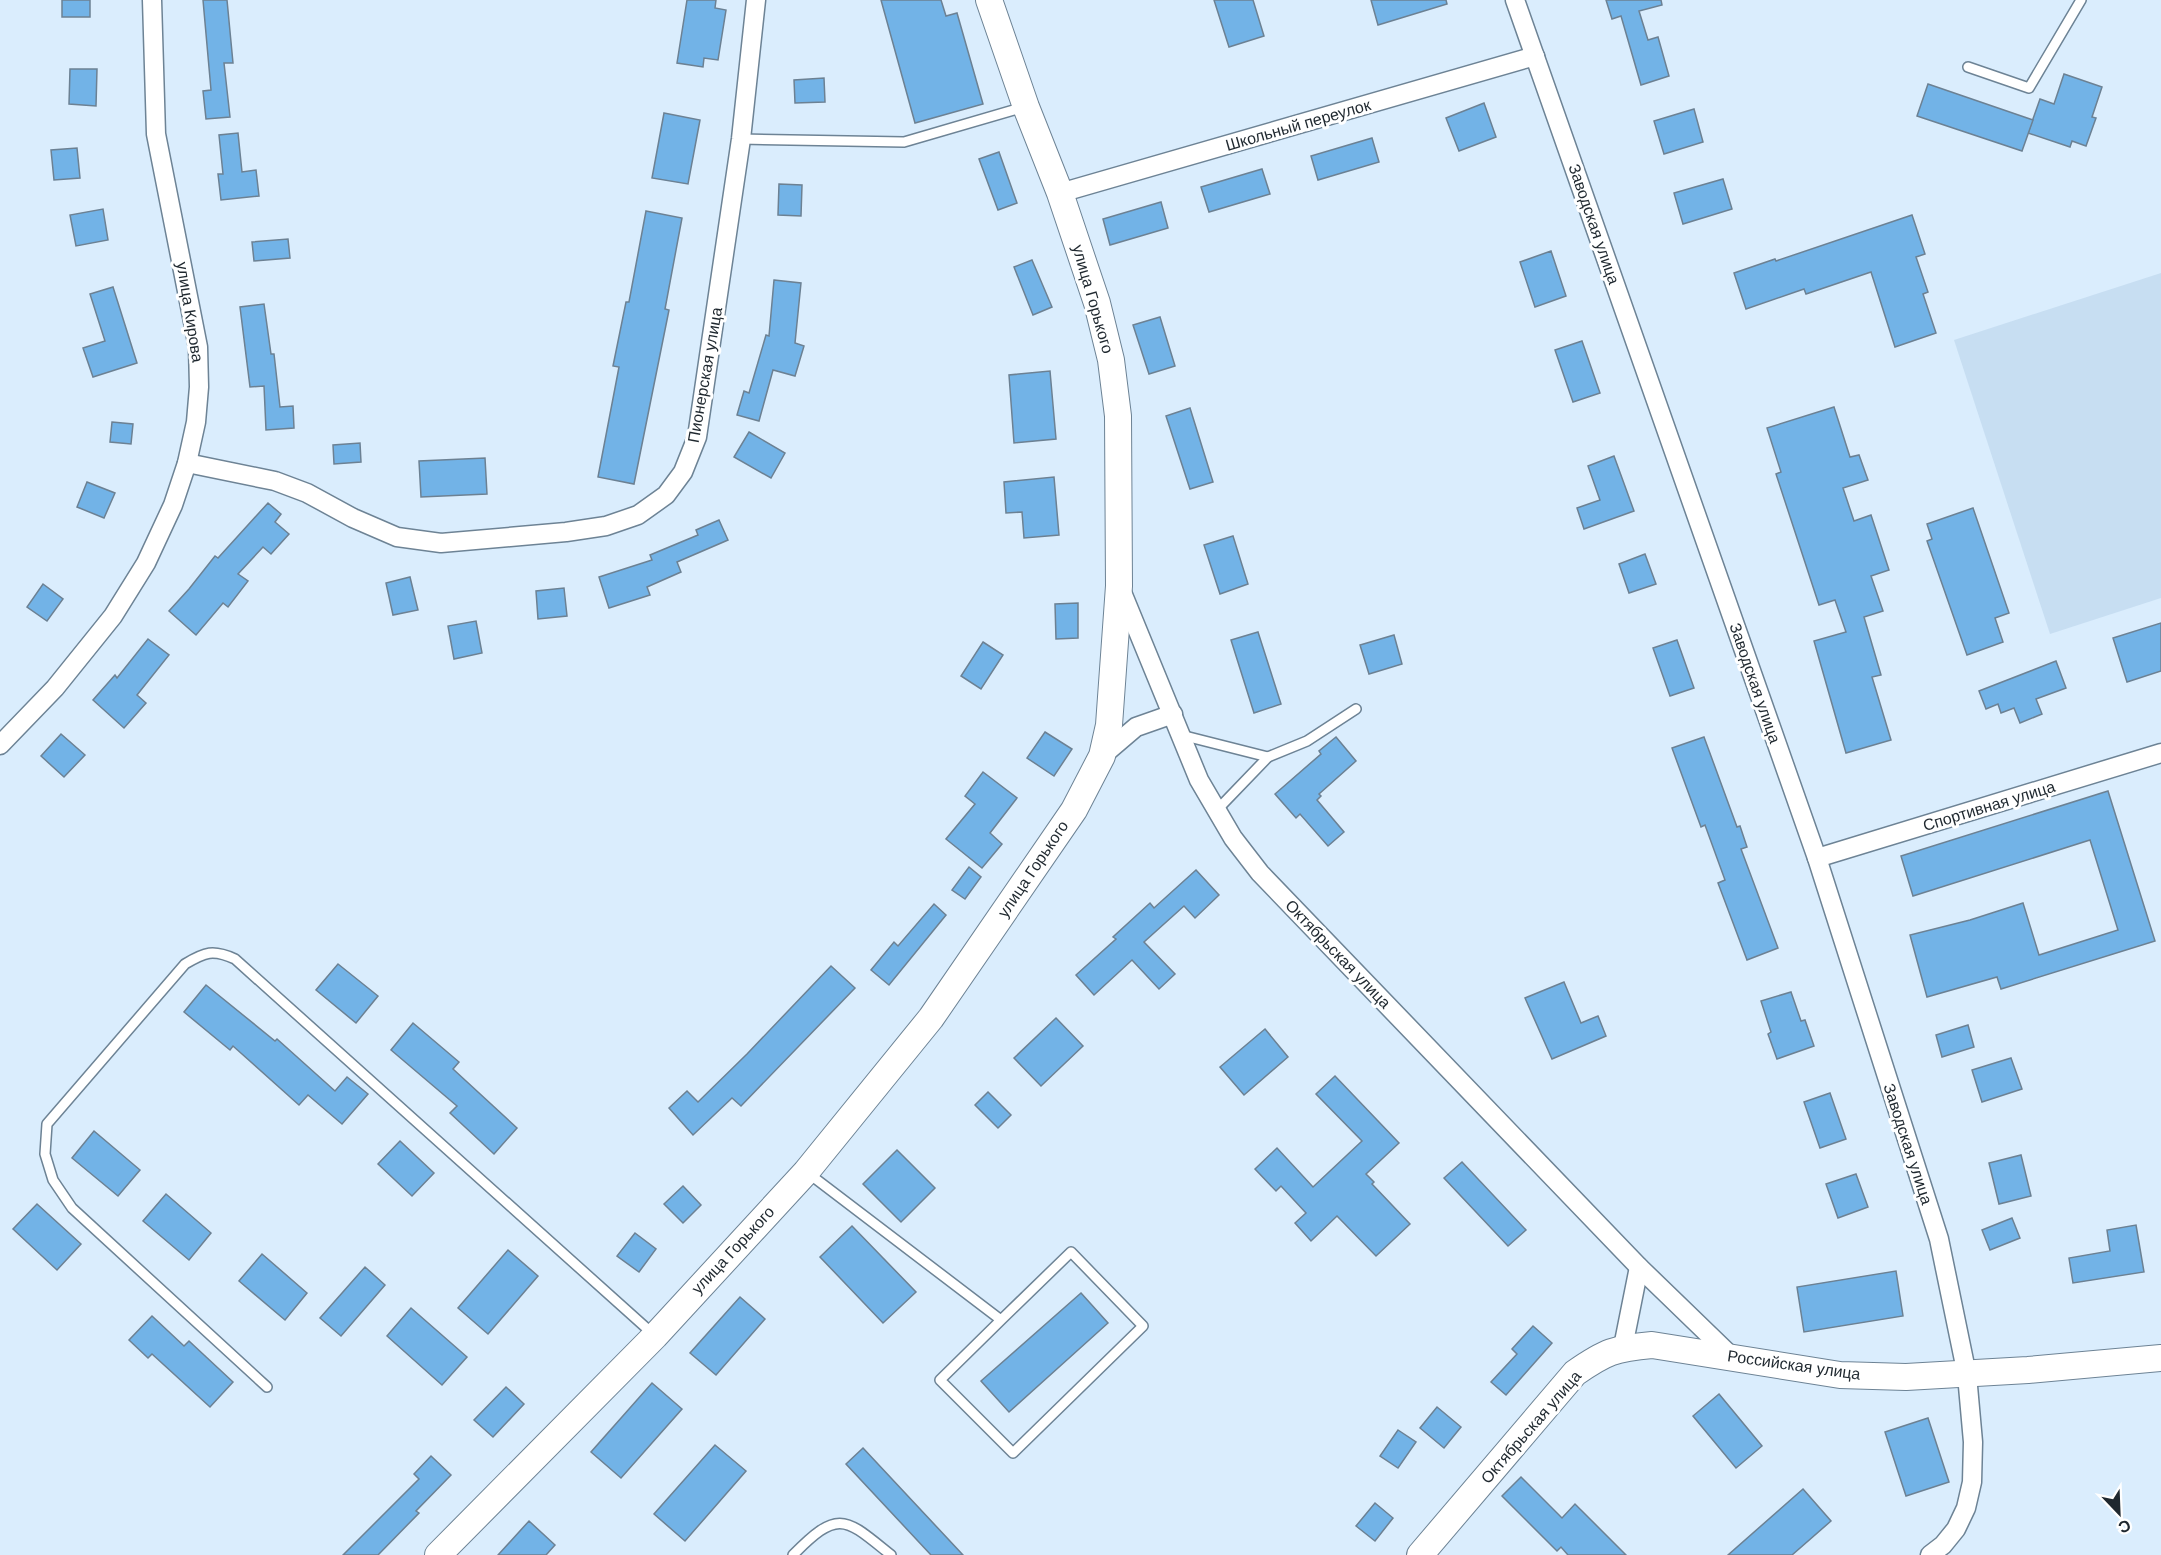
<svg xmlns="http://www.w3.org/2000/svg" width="2161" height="1555" viewBox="0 0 2161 1555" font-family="Arial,sans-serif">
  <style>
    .built { fill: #c7def2 }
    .building { fill: #72b3e7; stroke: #6c8193; stroke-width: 1.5 }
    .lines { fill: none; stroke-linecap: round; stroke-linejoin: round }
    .lane-casing { stroke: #6d8395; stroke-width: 12 }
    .street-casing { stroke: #6d8395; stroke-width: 21 }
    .secondary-casing { stroke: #6d8395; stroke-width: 28 }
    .lane { stroke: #fff; stroke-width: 9 }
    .street { stroke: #fff; stroke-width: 18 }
    .secondary { stroke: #fff; stroke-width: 26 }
    .labels { text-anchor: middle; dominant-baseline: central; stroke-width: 6; stroke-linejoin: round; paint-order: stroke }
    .street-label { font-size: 16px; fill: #1f282f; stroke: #fff }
  </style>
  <rect width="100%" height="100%" fill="#daedfd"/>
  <!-- built -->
  <polygon class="built" points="2161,273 2161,598 2050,634 1954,340"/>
  <!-- building -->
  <g class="building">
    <rect x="62" y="0" width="28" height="17"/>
    <polygon points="203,0 227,0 233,63 224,63 230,117 206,119 203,91 211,90"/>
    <polygon points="687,0 716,0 715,8 726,10 718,60 704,58 703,67 677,63"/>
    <polygon points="881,0 941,0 946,16 957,13 983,104 915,123"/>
    <polygon points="1214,0 1253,0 1264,36 1229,47"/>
    <polygon points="1371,0 1446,0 1447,4 1378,25"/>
    <polygon points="1606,0 1661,0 1662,5 1639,11 1648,40 1658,37 1669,76 1641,85 1621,16 1612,19"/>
    <polygon points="70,69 97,69 96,106 69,104"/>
    <polygon points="2064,74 2102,87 2092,117 2096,118 2086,146 2072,141 2070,147 2028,133 2040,99 2054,104"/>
    <polygon points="824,78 825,102 795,103 794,80"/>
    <polygon points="1928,84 2033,120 2022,151 1917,116"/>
    <polygon points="1484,103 1496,137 1459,151 1446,118"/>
    <polygon points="1694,109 1703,142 1664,154 1654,121"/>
    <polygon points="664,113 700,120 688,184 652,178"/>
    <polygon points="238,133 242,172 256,170 259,196 221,200 218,174 223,174 219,135"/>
    <polygon points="1372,138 1379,162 1318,180 1311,156"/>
    <polygon points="77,148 80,178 54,180 51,150"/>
    <polygon points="999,152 1017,203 998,210 979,159"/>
    <polygon points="1262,169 1270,194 1209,212 1201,187"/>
    <polygon points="1723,179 1732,209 1683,224 1674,193"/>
    <polygon points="779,184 802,185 801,216 778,215"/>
    <polygon points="1161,202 1168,228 1110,245 1103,219"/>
    <polygon points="103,209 108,240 76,246 70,215"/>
    <polygon points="646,211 682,218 665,309 669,310 634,484 598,477 619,367 613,366 626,302 629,302"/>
    <polygon points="1912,215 1925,254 1916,257 1928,292 1923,294 1936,333 1895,347 1871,272 1806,294 1804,289 1746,309 1734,273 1775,259 1776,261"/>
    <polygon points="288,239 290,258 254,261 252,242"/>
    <polygon points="1551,251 1566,296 1535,307 1520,262"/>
    <polygon points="1032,260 1052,307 1033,315 1014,267"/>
    <polygon points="774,280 801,283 795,343 804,346 795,376 773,370 759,421 737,415 744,391 749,393 766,335 769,336"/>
    <polygon points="113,287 137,363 93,377 83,348 105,341 90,294"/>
    <polygon points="264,304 271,354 274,354 280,407 293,406 294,428 266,430 264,386 250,387 240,307"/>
    <polygon points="1160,317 1175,366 1149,374 1133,325"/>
    <polygon points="1582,341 1600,393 1573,402 1555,350"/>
    <polygon points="1050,371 1056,439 1014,443 1009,375"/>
    <polygon points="1834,407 1850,457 1859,455 1868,480 1843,488 1854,521 1871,515 1889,570 1871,576 1883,611 1864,617 1881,675 1872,677 1891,740 1846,753 1814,641 1846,632 1835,600 1819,605 1776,474 1781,472 1767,428"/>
    <polygon points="1190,408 1213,482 1190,489 1166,416"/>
    <polygon points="112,422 133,424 131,444 110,442"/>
    <polygon points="749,432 785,453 771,478 734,457"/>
    <polygon points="360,443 361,462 334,464 333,445"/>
    <polygon points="1614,456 1634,511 1584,529 1577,508 1600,500 1588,466"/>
    <polygon points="485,458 487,494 421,497 419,461"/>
    <polygon points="1054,477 1059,535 1024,538 1022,512 1006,513 1004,482"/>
    <polygon points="87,482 115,493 104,518 77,507"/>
    <polygon points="268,503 281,514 275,522 289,534 271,554 263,547 238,574 248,581 228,607 223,603 196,635 169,611 189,589 215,556 218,558"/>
    <polygon points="1973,508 2009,613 1995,618 2003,642 1967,655 1927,541 1932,539 1927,524"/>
    <polygon points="719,520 728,540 677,562 681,572 647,587 650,595 609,608 599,577 652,560 650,555 698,535 696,530"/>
    <polygon points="1233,536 1248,584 1220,594 1204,545"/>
    <polygon points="1645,554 1656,584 1629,593 1619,564"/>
    <polygon points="410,577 418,610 393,615 386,583"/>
    <polygon points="43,584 63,599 47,621 27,607"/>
    <polygon points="564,588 567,616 538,619 536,591"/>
    <polygon points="1078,603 1078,638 1056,639 1055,604"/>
    <polygon points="476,621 482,653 454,659 448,626"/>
    <polygon points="2161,623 2161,671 2127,682 2113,638"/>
    <polygon points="1258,632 1281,704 1254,713 1231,640"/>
    <polygon points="1394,635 1402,664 1369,674 1360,645"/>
    <polygon points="148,639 169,655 137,695 146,703 124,728 93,700 115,675 117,678"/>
    <polygon points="1677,640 1694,688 1670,696 1653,648"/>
    <polygon points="983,642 1003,655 981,689 961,676"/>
    <polygon points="2056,661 2066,688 2036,699 2042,714 2020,723 2014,708 2001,713 1998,704 1986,709 1979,691"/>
    <polygon points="1045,732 1072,749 1054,776 1027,758"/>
    <polygon points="61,734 85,755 64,777 41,756"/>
    <polygon points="1336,737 1356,761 1319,794 1321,796 1317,800 1344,832 1328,846 1300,814 1296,818 1275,794 1321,754 1319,751"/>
    <polygon points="1704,737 1737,827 1740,826 1747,847 1741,849 1778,948 1747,960 1718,883 1725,880 1705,825 1701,827 1672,748"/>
    <polygon points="983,772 1017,798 990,833 1002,844 982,868 946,839 975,804 965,796"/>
    <polygon points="2108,791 2155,941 2001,989 1997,977 1927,997 1910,935 1970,920 2023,903 2039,955 2118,930 2090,840 1913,896 1901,856"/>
    <polygon points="969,867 981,877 965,899 952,890"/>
    <polygon points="1196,870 1219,895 1195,918 1184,906 1144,942 1175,974 1159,989 1132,960 1094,995 1076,975 1116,939 1113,937 1150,903 1154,908"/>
    <polygon points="934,904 946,915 889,985 871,970 894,942 898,946"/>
    <polygon points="338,964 378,996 356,1023 316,990"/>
    <polygon points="831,966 855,988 741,1106 732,1098 693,1135 669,1108 687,1091 698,1102 747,1054"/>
    <polygon points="1564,982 1581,1023 1598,1016 1606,1036 1552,1059 1525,998"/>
    <polygon points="206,985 275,1041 277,1039 335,1091 347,1077 368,1094 342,1124 308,1095 299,1105 233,1046 230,1050 184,1012"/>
    <polygon points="1791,992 1801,1021 1805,1020 1814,1046 1777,1059 1768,1034 1771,1032 1761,1001"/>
    <polygon points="1056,1018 1083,1046 1041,1086 1014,1058"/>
    <polygon points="413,1023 459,1062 453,1069 517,1128 494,1154 450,1113 457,1106 391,1050"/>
    <polygon points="1968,1025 1974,1047 1942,1057 1936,1035"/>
    <polygon points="1265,1029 1288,1057 1244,1095 1220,1067"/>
    <polygon points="2011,1058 2022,1089 1982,1102 1972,1070"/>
    <polygon points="1335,1076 1399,1143 1366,1174 1374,1182 1372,1184 1410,1224 1376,1256 1337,1216 1311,1241 1295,1223 1306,1213 1281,1186 1276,1191 1255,1169 1277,1148 1313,1187 1362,1141 1316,1094"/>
    <polygon points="988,1092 1011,1115 998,1128 975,1105"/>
    <polygon points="1830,1093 1846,1139 1820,1148 1804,1102"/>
    <polygon points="94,1131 140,1170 118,1196 72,1158"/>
    <polygon points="400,1141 434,1173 412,1196 378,1164"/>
    <polygon points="897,1150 935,1188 901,1222 863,1184"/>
    <polygon points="2021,1155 2031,1196 1999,1204 1989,1163"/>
    <polygon points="1462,1162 1526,1230 1508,1246 1444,1178"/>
    <polygon points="1856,1174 1868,1207 1838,1218 1826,1184"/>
    <polygon points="683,1186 701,1205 683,1223 664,1204"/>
    <polygon points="166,1194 211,1233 189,1260 143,1221"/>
    <polygon points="37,1204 81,1244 57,1270 13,1229"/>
    <polygon points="2012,1218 2020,1238 1990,1250 1982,1230"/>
    <polygon points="2136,1225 2144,1272 2073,1283 2069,1258 2110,1251 2107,1230"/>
    <polygon points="852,1226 916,1292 883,1323 820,1257"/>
    <polygon points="635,1233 656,1249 639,1272 617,1256"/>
    <polygon points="508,1250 538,1276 488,1334 458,1308"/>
    <polygon points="262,1254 307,1293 285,1320 239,1281"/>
    <polygon points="365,1267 385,1285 341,1336 320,1318"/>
    <polygon points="1896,1271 1903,1316 1804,1332 1797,1287"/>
    <polygon points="1081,1293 1108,1323 1009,1412 981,1381"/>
    <polygon points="740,1297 765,1319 716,1375 690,1353"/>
    <polygon points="411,1308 467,1357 442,1385 387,1336"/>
    <polygon points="152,1316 184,1346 189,1341 233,1382 210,1407 152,1354 148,1358 129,1340"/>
    <polygon points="1533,1326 1552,1343 1506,1395 1491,1382 1517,1354 1512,1349"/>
    <polygon points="652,1383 682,1409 621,1478 591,1452"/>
    <polygon points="506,1387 524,1404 493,1437 474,1420"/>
    <polygon points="1719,1394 1762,1446 1736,1468 1693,1416"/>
    <polygon points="1437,1407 1461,1427 1444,1448 1420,1428"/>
    <polygon points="1928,1418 1949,1482 1906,1496 1885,1432"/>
    <polygon points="1398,1430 1416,1442 1398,1468 1380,1456"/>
    <polygon points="715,1445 746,1471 685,1541 654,1514"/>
    <polygon points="863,1448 963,1555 931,1555 846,1464"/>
    <polygon points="431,1456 451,1475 416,1511 419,1513 378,1555 343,1555 419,1479 414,1474"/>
    <polygon points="1521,1477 1562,1518 1575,1504 1626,1555 1568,1555 1561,1547 1557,1551 1502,1496"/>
    <polygon points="1803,1489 1831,1521 1792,1555 1728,1555"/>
    <polygon points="1375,1503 1393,1518 1375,1541 1356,1526"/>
    <polygon points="529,1521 555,1545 546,1555 498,1555"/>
  </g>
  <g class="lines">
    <!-- lane casing -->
    <g class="lane-casing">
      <g id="lane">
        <polyline points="1968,67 2029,88 2081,0"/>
        <polyline points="741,139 904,142 1024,107"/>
        <polyline points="1181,735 1268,757"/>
        <polyline points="1217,810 1268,757 1307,741 1356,709"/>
        <polyline points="808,1173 1001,1320 940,1380 1013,1453 1143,1326 1071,1252 1001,1320"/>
        <path d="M267,1387L72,1208L53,1180L45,1154L47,1124L185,964C205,952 213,949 235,959L653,1334"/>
        <path d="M793,1555C839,1508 845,1518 891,1555"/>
      </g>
    </g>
    <!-- street casing -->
    <g class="street-casing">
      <g id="street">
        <polyline points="1515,0 1817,858 1939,1239 1967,1375 1973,1442 1972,1482 1966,1508 1956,1529 1943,1545 1930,1555"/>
        <polyline points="1060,193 1535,56"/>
        <polyline points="187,463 275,481 307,493 353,518 397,537 441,543 566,532 606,526 638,515 666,495 683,472 697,437 741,139 756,0"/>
        <polyline points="1121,590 1199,780 1233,838 1260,873 1639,1267 1732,1357"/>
        <polyline points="0,745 55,688 113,616 146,563 173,505 187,463 196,422 199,387 198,347 156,134 152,0"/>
        <polyline points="1102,756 1136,727 1173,714"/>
        <polyline points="1817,858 2161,753"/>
        <polyline points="1623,1347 1639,1267"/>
      </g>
    </g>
    <!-- secondary casing -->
    <g class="secondary-casing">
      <g id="secondary">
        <polyline points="438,1555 655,1336 806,1172 931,1018 1074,810 1102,756 1109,725 1119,586 1118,416 1111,360 1097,303 1060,193 1026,107 989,0"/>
        <path d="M1420,1555L1575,1373C1605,1352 1615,1348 1652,1345L1840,1375L1906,1377L2028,1370L2161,1358"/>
      </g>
    </g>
    <!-- lane -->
    <use href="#lane" class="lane"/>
    <!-- street -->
    <use href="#street" class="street"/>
    <!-- secondary -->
    <use href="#secondary" class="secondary"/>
  </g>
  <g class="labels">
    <!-- street labels -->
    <g class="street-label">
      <text transform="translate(1298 125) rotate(-16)">Школьный переулок</text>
      <text transform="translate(1594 224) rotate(71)">Заводская улица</text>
      <text transform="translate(1093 299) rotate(74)">улица Горького</text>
      <text transform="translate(190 312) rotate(81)">улица Кирова</text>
      <text transform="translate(705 375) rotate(-80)">Пионерская улица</text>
      <text transform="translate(1755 683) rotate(71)">Заводская улица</text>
      <text transform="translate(1989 806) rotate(-17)">Спортивная улица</text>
      <text transform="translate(1033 869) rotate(-56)">улица Горького</text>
      <text transform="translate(1338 954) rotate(46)">Октябрьская улица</text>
      <text transform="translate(1908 1144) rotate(72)">Заводская улица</text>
      <text transform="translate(733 1250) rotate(-47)">улица Горького</text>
      <text transform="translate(1794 1365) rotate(8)">Российская улица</text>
      <text transform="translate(1531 1427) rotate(-49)">Октябрьская улица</text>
    </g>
  </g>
  <!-- north arrow -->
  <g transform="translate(2119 1513) rotate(157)" stroke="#ffffff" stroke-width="4.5" paint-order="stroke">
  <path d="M0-4.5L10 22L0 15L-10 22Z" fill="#1f282f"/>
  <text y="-9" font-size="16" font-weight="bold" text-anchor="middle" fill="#1f282f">С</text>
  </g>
</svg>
